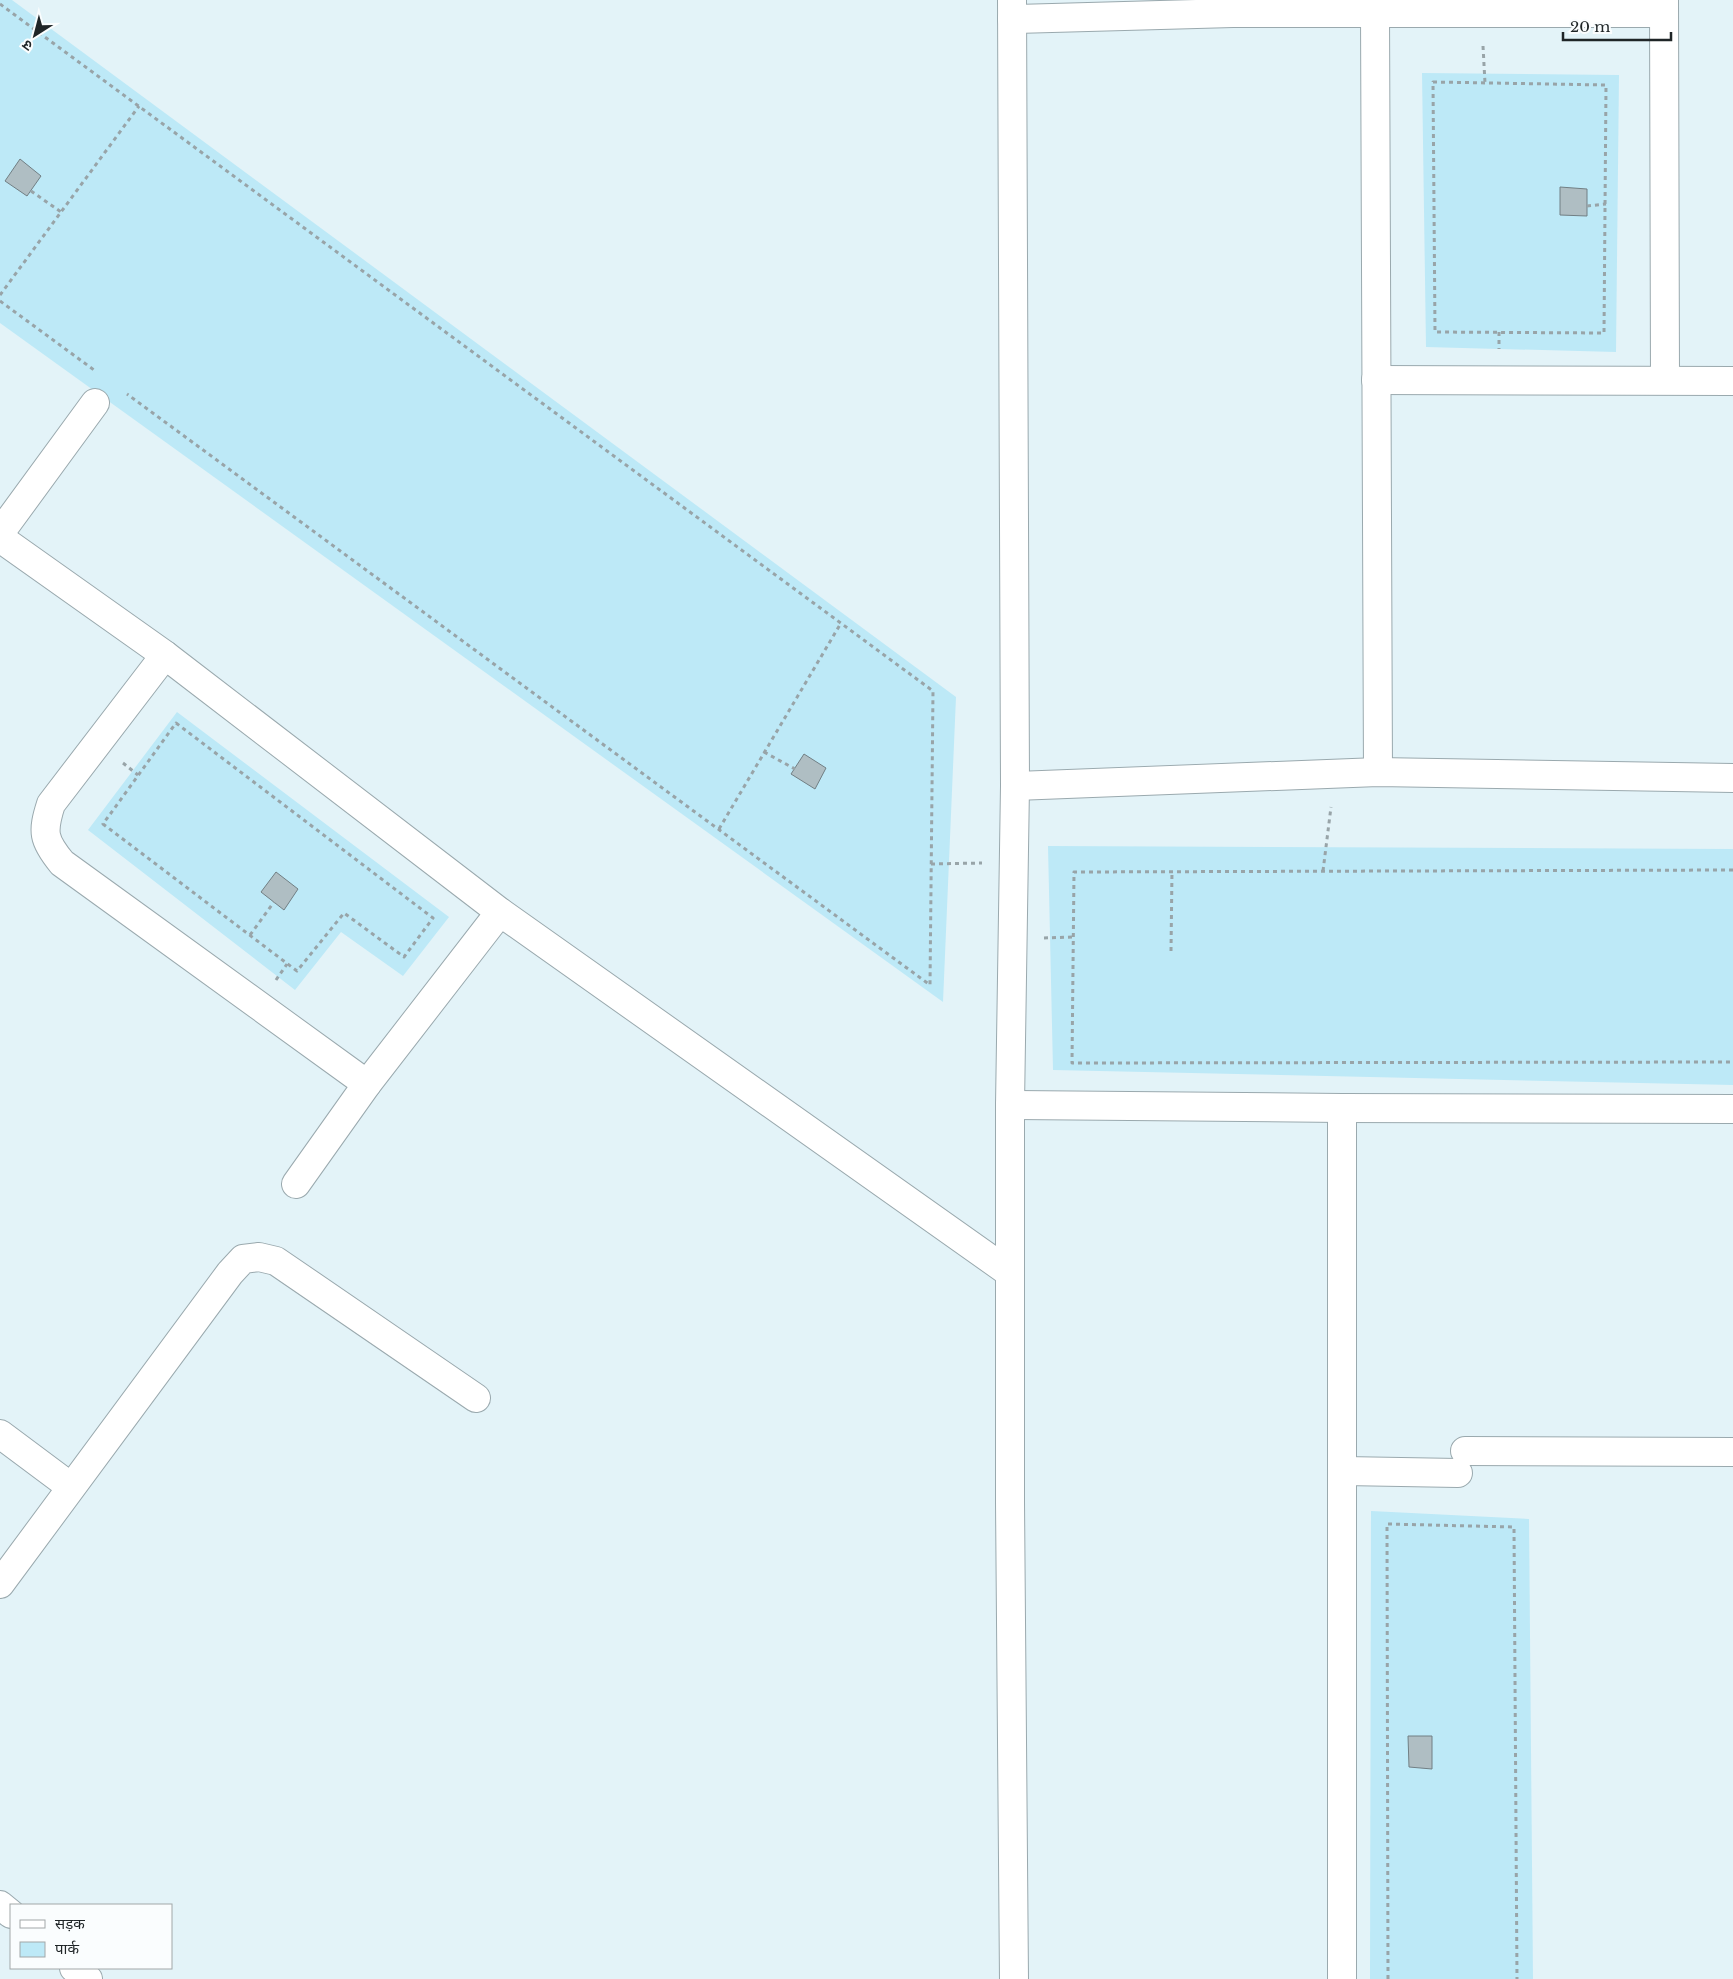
<svg xmlns="http://www.w3.org/2000/svg" width="1733" height="1979" viewBox="0 0 1733 1979" font-family="'Libre Baskerville','Noto Sans Devanagari',serif">
  <style>
    .green { fill: #bde9f7 }
    .building { fill: #afbec3; stroke: #717f84 }
    .lines { fill: none; stroke-linecap: round; stroke-linejoin: round }
    .minor-casing { stroke: #9aa9ae; stroke-width: 30 }
    .path { stroke: #98a4a8; stroke-width: 3; stroke-dasharray: 4 4; stroke-linecap: butt }
    .minor { stroke: #fff; stroke-width: 28 }
  </style>
  <rect width="100%" height="100%" fill="#e3f3f8"/>
  <!-- green -->
  <g class="green">
    <polygon points="0,0 12,0 956,697 943,1002 0,323"/>
    <polygon points="1422,73 1619,75 1616,352 1426,347"/>
    <polygon points="177,712 449,917 403,976 341,932 295,990 88,830"/>
    <polygon points="1048,846 1733,849 1733,1085 1053,1070"/>
    <polygon points="1371,1511 1529,1519 1533,1979 1370,1979"/>
  </g>
  <!-- building -->
  <g class="building">
    <polygon points="20,159 41,176 27,196 5,181"/>
    <polygon points="1560,187 1587,189 1587,216 1560,215"/>
    <polygon points="804,754 826,768 815,789 791,774"/>
    <polygon points="276,872 298,889 284,910 261,892"/>
    <polygon points="1408,1736 1432,1736 1432,1769 1409,1767"/>
  </g>
  <g class="lines">
    <!-- minor casing -->
    <g class="minor-casing">
      <g id="minor">
        <polyline points="1012,0 1015,786 1010,1105 1010,1502 1014,1979"/>
        <polyline points="1664,0 1665,380"/>
        <polyline points="1375,13 1378,772"/>
        <polyline points="1012,19 1233,13 1664,13"/>
        <polyline points="1376,380 1733,381"/>
        <polyline points="0,533 95,403"/>
        <polyline points="0,538 165,655 500,912 1010,1273"/>
        <path d="M165,655L51,804C42,832 43,840 62,863L367,1084"/>
        <polyline points="1015,786 1378,772 1733,778"/>
        <polyline points="1010,1105 1342,1108 1733,1109"/>
        <polyline points="1342,1108 1342,1979"/>
        <polyline points="296,1184 367,1084 500,912"/>
        <polyline points="0,1434 71,1487"/>
        <polyline points="1465,1451 1733,1452"/>
        <polyline points="1344,1471 1458,1473"/>
        <polyline points="0,1584 230,1273 243,1259 259,1257 276,1261 476,1398"/>
        <polyline points="0,1905 11,1914"/>
        <polyline points="74,1968 88,1979"/>
      </g>
    </g>
    <!-- path -->
    <g class="path">
      <polyline points="0,4 933,691 930,985 127,394"/>
      <polyline points="1483,46 1485,83"/>
      <polygon points="1433,82 1606,85 1604,333 1435,332"/>
      <polyline points="31,191 61,212"/>
      <polyline points="1587,206 1606,204"/>
      <polyline points="0,295 139,106"/>
      <polyline points="0,301 94,370"/>
      <polyline points="1499,332 1499,349"/>
      <polygon points="176,723 433,918 404,957 344,913 297,971 103,824"/>
      <polyline points="764,752 795,769"/>
      <polyline points="123,763 138,775"/>
      <polyline points="719,829 841,623"/>
      <polyline points="931,864 982,863"/>
      <polyline points="1733,870 1074,872 1072,1063 1733,1062"/>
      <polyline points="1323,871 1331,807"/>
      <polyline points="250,935 274,902"/>
      <polyline points="1044,938 1073,937"/>
      <polyline points="1171,951 1172,871"/>
      <polyline points="276,980 287,964"/>
      <polyline points="1388,1979 1387,1524 1514,1527 1517,1979"/>
    </g>
    <!-- minor -->
    <use href="#minor" class="minor"/>
  </g>
  <!-- legend -->
  <rect x="10" y="1904" width="162" height="65" fill="#fafdfe" stroke="#a2a7a8"/>
  <rect x="20" y="1920" width="25" height="8" fill="#ffffff" stroke="#a2a7a8"/>
  <text x="55" y="1929" font-size="15" fill="#1f2527">सड़क</text>
  <rect x="20" y="1942" width="25" height="15" fill="#bde9f7" stroke="#a2a7a8"/>
  <text x="55" y="1954" font-size="15" fill="#1f2527">पार्क</text>
  <!-- north arrow -->
  <g transform="translate(35 35) rotate(216)" stroke="#fafdfe" stroke-width="4" paint-order="stroke">
  <path d="M0-4L9 19L0 12L-9 19Z" fill="#1f2527"/>
  <text y="-8" font-size="14" font-weight="bold" text-anchor="middle" fill="#1f2527">उ</text>
  </g>
  <!-- scale -->
  <path d="M1563 32v8h108v-8" fill="none" stroke="#1f2527" stroke-width="2.5"/>
  <text x="1570" y="32" font-size="15" fill="#1f2527" stroke="#fafdfe" stroke-width="4" paint-order="stroke">20 m</text>
</svg>
